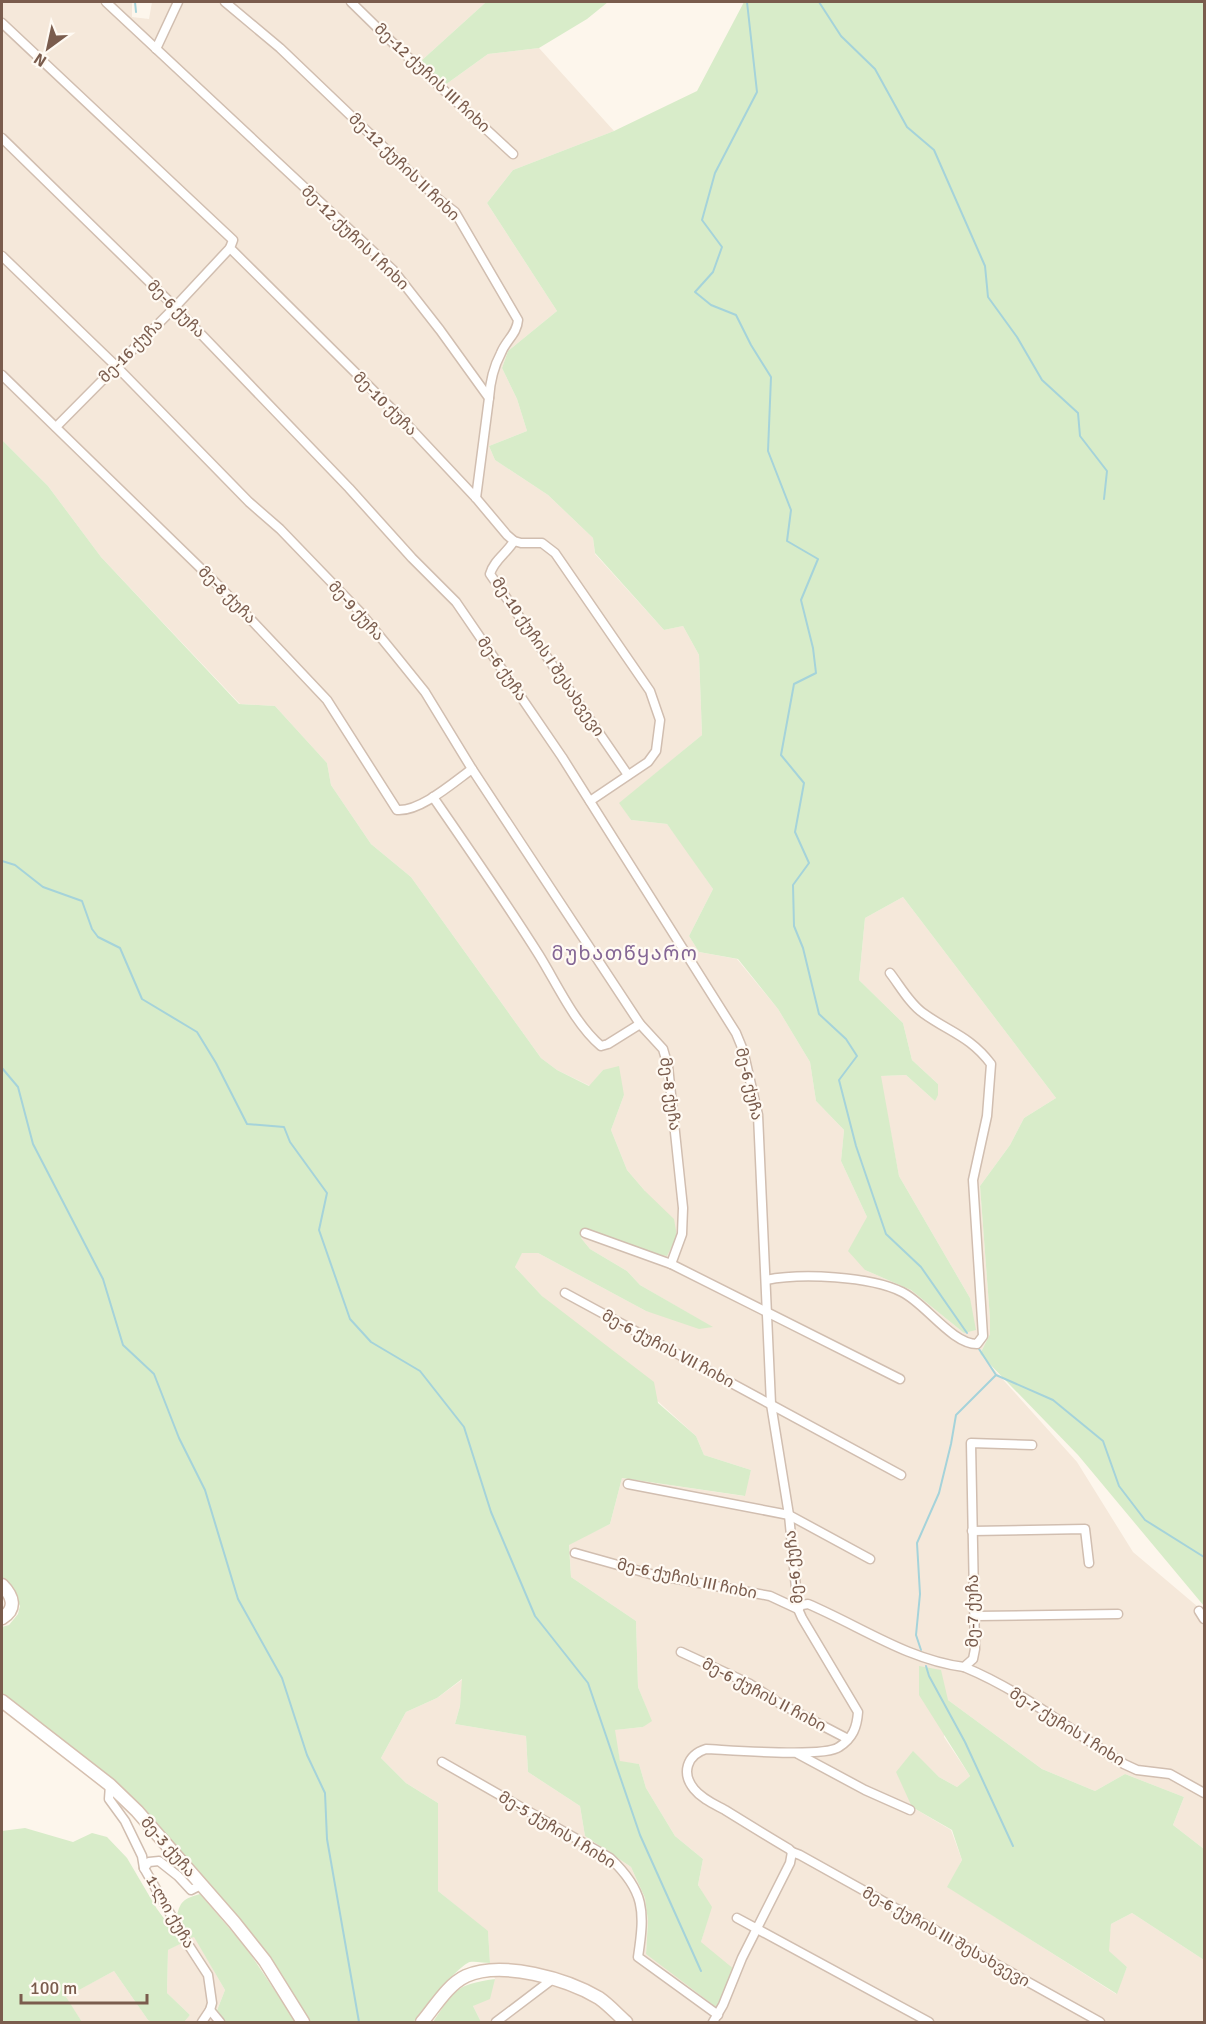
<svg xmlns="http://www.w3.org/2000/svg" width="1206" height="2024" viewBox="0 0 1206 2024" font-family="Signika,'Noto Sans Georgian',sans-serif">
  <style>
    .residential { fill: #f5e8da }
    .green { fill: #d8ecc9 }
    .lines { fill: none; stroke-linecap: round; stroke-linejoin: round }
    .stream { stroke: #a5d3da; stroke-width: 2 }
    .street-casing { stroke: #d1beb0; stroke-width: 11 }
    .secondary-casing { stroke: #d6c0b0; stroke-width: 15 }
    .street { stroke: #fff; stroke-width: 8 }
    .secondary { stroke: #fff; stroke-width: 12 }
    .labels { text-anchor: middle; dominant-baseline: central; stroke-width: 4.5; stroke-linejoin: round; paint-order: stroke }
    .street-label { font-size: 16px; fill: #7a5c4d; stroke: #fffaf3 }
    .quarter-label { font-size: 20px; letter-spacing: 1.5px; fill: #846695; stroke: #fffaf3 }
  </style>
  <rect width="100%" height="100%" fill="#fdf6ec"/>
  <!-- residential -->
  <g class="residential">
    <polygon points="2,2 132,2 132,17 149,19 152,2 484,2 485,3 421,61 445,85 488,54 539,48 614,131 513,170 487,203 557,311 508,351 502,368 517,399 527,431 489,446 495,460 548,495 593,538 595,554 664,630 683,626 699,655 702,735 620,803 631,820 667,824 685,848 713,889 689,936 699,952 737,959 778,1009 810,1062 816,1101 844,1130 841,1161 867,1217 865,1270 911,1290 964,1333 970,1298 899,1176 880,1076 906,1075 935,1101 938,1084 912,1060 903,1023 859,980 865,918 903,897 1056,1098 1024,1118 1010,1145 980,1186 990,1319 990,1334 980,1354 1077,1462 1133,1552 1204,1612 1204,1849 1173,1825 1184,1797 1125,1774 1095,1791 1042,1769 948,1700 944,1737 970,1776 957,1787 939,1777 913,1752 912,1807 951,1830 962,1860 948,1887 1116,1994 1127,1967 1108,1951 1111,1924 1132,1913 1204,1960 1204,2022 481,2022 473,2006 495,1979 490,1963 488,1932 438,1891 438,1803 406,1783 381,1758 406,1712 437,1698 463,1679 460,1706 455,1724 526,1736 528,1772 580,1806 585,1836 631,1867 645,1898 648,1921 646,1954 701,1942 711,1907 698,1885 703,1859 675,1836 646,1788 639,1764 620,1762 614,1730 643,1727 651,1720 638,1687 636,1621 571,1577 569,1544 610,1524 622,1478 744,1496 751,1470 704,1455 696,1436 542,1296 515,1267 522,1252 538,1253 646,1311 712,1327 640,1285 627,1271 590,1249 581,1238 591,1230 650,1253 645,1191 627,1170 611,1130 624,1095 603,1070 590,1086 557,1070 541,1058 411,877 371,844 331,785 327,763 275,706 240,704 101,557 48,486 2,440"/>
    <polygon points="194,1936 225,1990 213,2020 215,2022 184,2022 190,2015 167,1993 168,1950"/>
    <polygon points="114,1971 148,2020 152,2022 82,2022 65,1997"/>
  </g>
  <!-- green -->
  <g class="green">
    <polygon points="484,2 608,2 587,19 539,48 488,54 445,85 421,61 485,3"/>
    <polygon points="744,2 1204,2 1204,1606 1078,1455 980,1354 990,1334 990,1319 980,1186 1010,1145 1024,1118 1056,1098 903,897 865,918 859,980 903,1023 912,1060 938,1084 938,1095 935,1101 906,1075 881,1076 899,1176 970,1298 976,1330 964,1333 911,1290 865,1270 848,1251 867,1217 841,1161 844,1130 816,1101 810,1062 778,1009 738,959 699,952 689,936 713,889 667,824 631,820 619,803 702,735 699,655 683,626 664,630 595,553 593,538 548,495 495,460 489,446 527,431 517,399 502,368 508,351 557,311 487,203 513,170 614,131 697,91"/>
    <path d="M2,440L48,486L101,557L239,704L275,706L327,763L331,785L371,844L411,877L541,1058L557,1070L589,1086L603,1070L619,1066L624,1095L611,1130L627,1170L645,1191L674,1219L677,1236L667,1256L650,1253L591,1230L581,1238L590,1249L627,1271L640,1285L713,1327L699,1329L646,1311L538,1253H522L515,1267L542,1296L654,1382L658,1403L696,1436L704,1455L751,1470L745,1496L622,1478L610,1524L569,1545L571,1577L636,1621L638,1687L652,1721L643,1727L615,1730L620,1761L639,1764L646,1788L675,1836L703,1859L698,1885L712,1907L701,1942L735,1970L716,2007L646,1954L648,1921L645,1898L631,1867L585,1836L580,1806L528,1772L526,1736L455,1724L460,1706L462,1679L437,1698L406,1712L381,1758L406,1783L438,1803V1891L488,1931L490,1963C484,1963 476,1961 470,1962C460,1964 419,2012 414,2022H309L264,1949L170,1842L2,1697V1627L9,1625L18,1614L20,1606L10,1586L2,1578Z"/>
    <polygon points="919,1666 941,1670 948,1700 1042,1769 1095,1791 1125,1774 1184,1797 1173,1825 1204,1849 1204,1960 1132,1913 1111,1924 1109,1951 1127,1967 1117,1994 947,1887 962,1860 952,1830 912,1807 896,1772 913,1751 939,1777 957,1787 970,1776 919,1695"/>
    <polygon points="25,1828 73,1842 92,1833 107,1837 127,1858 157,1909 182,1943 168,1950 167,1993 190,2015 184,2022 152,2022 148,2020 114,1971 66,1997 82,2022 2,2022 2,1831"/>
    <path d="M200,1894L247,1949L296,2022H224L216,2013L225,1990L194,1937L191,1938L177,1916C180,1900 186,1898 200,1894Z"/>
    <path d="M495,1979L490,1999L473,2006L481,2022H433C455,1990 454,1985 495,1979Z"/>
  </g>
  <g class="lines">
    <!-- stream -->
    <g class="stream">
      <polyline points="135,2 136,12"/>
      <polyline points="747,2 757,92 715,173 702,220 722,247 713,272 695,292 711,305 736,315 751,345 771,377 768,451 791,510 787,541 818,559 801,600 813,648 816,673 794,684 781,755 804,783 795,832 809,863 793,885 794,926 803,948 819,1014 846,1039 857,1056 839,1080 856,1146 886,1234 921,1267 967,1333"/>
      <polyline points="819,2 841,36 875,69 907,127 934,150 985,266 988,297 1017,337 1042,380 1078,413 1080,436 1107,471 1104,499"/>
      <polyline points="2,861 15,865 43,887 82,901 92,929 98,937 120,948 142,999 197,1032 216,1063 247,1124 284,1127 290,1142 327,1193 319,1230 350,1319 371,1342 420,1371 464,1427 491,1512 535,1616 588,1683 640,1835 701,1971"/>
      <polyline points="2,1068 18,1087 33,1144 103,1279 123,1345 154,1374 179,1438 205,1490 238,1599 282,1678 307,1755 325,1793 327,1839 359,2022"/>
      <polyline points="979,1349 996,1375 1053,1400 1103,1441 1119,1486 1145,1520 1204,1557"/>
      <polyline points="921,1650 916,1635 920,1594 917,1543 939,1493 951,1444 956,1415 996,1375"/>
      <polyline points="926,1666 929,1676 965,1742 1013,1846"/>
    </g>
    <!-- street casing -->
    <g class="street-casing">
      <g id="street">
        <polyline points="106,2 393,270 440,330 489,398 476,498"/>
        <path d="M225,2L280,48L437,198L455,212L518,320C517,334 506,340 501,353C493,368 490,382 489,398"/>
        <polyline points="351,2 396,46 513,154"/>
        <polyline points="2,23 233,240 230,248 399,416 476,498 507,535 514,541 521,543 542,543 555,553 650,691 660,720 656,751 648,762 590,801"/>
        <polyline points="156,49 178,2"/>
        <path d="M2,138L175,307L349,488L412,558L456,602L562,757L736,1033L743,1050L758,1115L771,1404L789,1515L798,1609L802,1618L858,1712C857,1727 853,1738 839,1747C824,1758 729,1750 706,1749C687,1755 681,1773 694,1789C702,1799 714,1804 725,1810C746,1823 767,1836 789,1849L792,1852L800,1855L1100,2022"/>
        <polyline points="2,256 117,367 249,502 280,529 360,612 396,656 425,692 472,769 640,1024 663,1049 668,1066 683,1208 682,1234 671,1264"/>
        <path d="M2,375L221,588L327,700L397,810C420,812 454,782 472,769"/>
        <polyline points="56,427 175,307 230,248"/>
        <path d="M514,541C507,553 494,560 490,574L628,775"/>
        <path d="M433,797C469,849 505,901 539,955C557,984 575,1024 601,1046L608,1044L640,1024"/>
        <polyline points="585,1233 671,1264 900,1379"/>
        <path d="M766,1280C801,1273 870,1276 902,1292C925,1303 952,1344 977,1344L983,1336L973,1180L987,1116L991,1064C970,1036 949,1032 923,1013C910,1004 900,986 890,973"/>
        <polyline points="565,1293 901,1475"/>
        <polyline points="628,1484 789,1515 870,1559"/>
        <polyline points="972,1531 1085,1529 1089,1563"/>
        <polyline points="575,1553 650,1574 770,1596 798,1609"/>
        <path d="M798,1609L802,1605L808,1604C860,1626 908,1660 964,1667L973,1659L975,1649L971,1443L1032,1445"/>
        <polyline points="1199,1611 1204,1619"/>
        <polyline points="976,1616 1118,1614"/>
        <polyline points="681,1652 750,1684 779,1703 848,1739"/>
        <path d="M964,1667C1022,1691 1072,1731 1124,1764L1137,1770L1170,1774L1204,1793"/>
        <polyline points="798,1754 865,1790 910,1810"/>
        <path d="M442,1762L610,1858C645,1891 645,1911 638,1957L718,2015"/>
        <polyline points="110,1785 109,1799 125,1821 142,1856 144,1868"/>
        <polyline points="201,1885 191,1890 178,1876 159,1861 149,1862 144,1868 184,1938 208,1975 212,2003 210,2010 202,2022"/>
        <polyline points="737,1918 929,2022"/>
        <polyline points="210,2010 220,2022"/>
        <polyline points="496,2022 554,1978"/>
        <polyline points="713,2022 723,2005 742,1958 790,1863 792,1852"/>
      </g>
    </g>
    <!-- secondary casing -->
    <g class="secondary-casing">
      <g id="secondary">
        <path d="M2,1585C13,1596 17,1609 2,1618"/>
        <polyline points="2,1701 110,1785 137,1811 234,1922 265,1961 303,2022"/>
        <path d="M422,2022C435,2007 447,1985 466,1976C502,1960 567,1979 599,1998C609,2005 618,2015 626,2022"/>
      </g>
    </g>
    <!-- street -->
    <use href="#street" class="street"/>
    <!-- secondary -->
    <use href="#secondary" class="secondary"/>
  </g>
  <g class="labels">
    <!-- street labels -->
    <g class="street-label">
      <text transform="translate(432 78) rotate(43)">მე-12 ქუჩის III ჩიხი</text>
      <text transform="translate(404 167) rotate(44)">მე-12 ქუჩის II ჩიხი</text>
      <text transform="translate(355 238) rotate(44)">მე-12 ქუჩის I ჩიხი</text>
      <text transform="translate(176 309) rotate(45)">მე-6 ქუჩა</text>
      <text transform="translate(131 351) rotate(-45)">მე-16 ქუჩა</text>
      <text transform="translate(385 404) rotate(45)">მე-10 ქუჩა</text>
      <text transform="translate(227 595) rotate(45)">მე-8 ქუჩა</text>
      <text transform="translate(356 611) rotate(48)">მე-9 ქუჩა</text>
      <text transform="translate(548 657) rotate(56)">მე-10 ქუჩის I შესახვევი</text>
      <text transform="translate(502 669) rotate(55)">მე-6 ქუჩა</text>
      <text transform="translate(749 1084) rotate(77)">მე-6 ქუჩა</text>
      <text transform="translate(670 1094) rotate(82)">მე-8 ქუჩა</text>
      <text transform="translate(668 1349) rotate(28)">მე-6 ქუჩის VII ჩიხი</text>
      <text transform="translate(794 1567) rotate(-96)">მე-6 ქუჩა</text>
      <text transform="translate(687 1579) rotate(12)">მე-6 ქუჩის III ჩიხი</text>
      <text transform="translate(973 1611) rotate(-90)">მე-7 ქუჩა</text>
      <text transform="translate(764 1695) rotate(28)">მე-6 ქუჩის II ჩიხი</text>
      <text transform="translate(1067 1727) rotate(32)">მე-7 ქუჩის I ჩიხი</text>
      <text transform="translate(557 1830) rotate(31)">მე-5 ქუჩის I ჩიხი</text>
      <text transform="translate(168 1847) rotate(49)">მე-3 ქუჩა</text>
      <text transform="translate(170 1912) rotate(60)">1-ლი ქუჩა</text>
      <text transform="translate(946 1937) rotate(29)">მე-6 ქუჩის III შესახვევი</text>
    </g>
    <!-- quarter labels -->
    <g class="quarter-label">
      <text x="625" y="953">მუხათწყარო</text>
    </g>
  </g>
  <!-- border -->
  <rect width="1206" height="2024" fill="none" stroke="#7a5c4d" stroke-width="6"/>
  <!-- north arrow -->
  <g transform="translate(48 48) rotate(213)" stroke="#fffaf3" stroke-width="4.5" paint-order="stroke">
  <path d="M0-4.5L10 22L0 15L-10 22Z" fill="#7a5c4d"/>
  <text y="-9" font-size="16" font-weight="bold" text-anchor="middle" fill="#7a5c4d">N</text>
  </g>
  <!-- scale -->
  <path d="M21 1994v9h126v-9" fill="none" stroke="#7a5c4d" stroke-width="3"/>
  <text x="30" y="1994" font-size="18" fill="#7a5c4d" stroke="#fffaf3" stroke-width="4.5" paint-order="stroke">100 m</text>
</svg>
